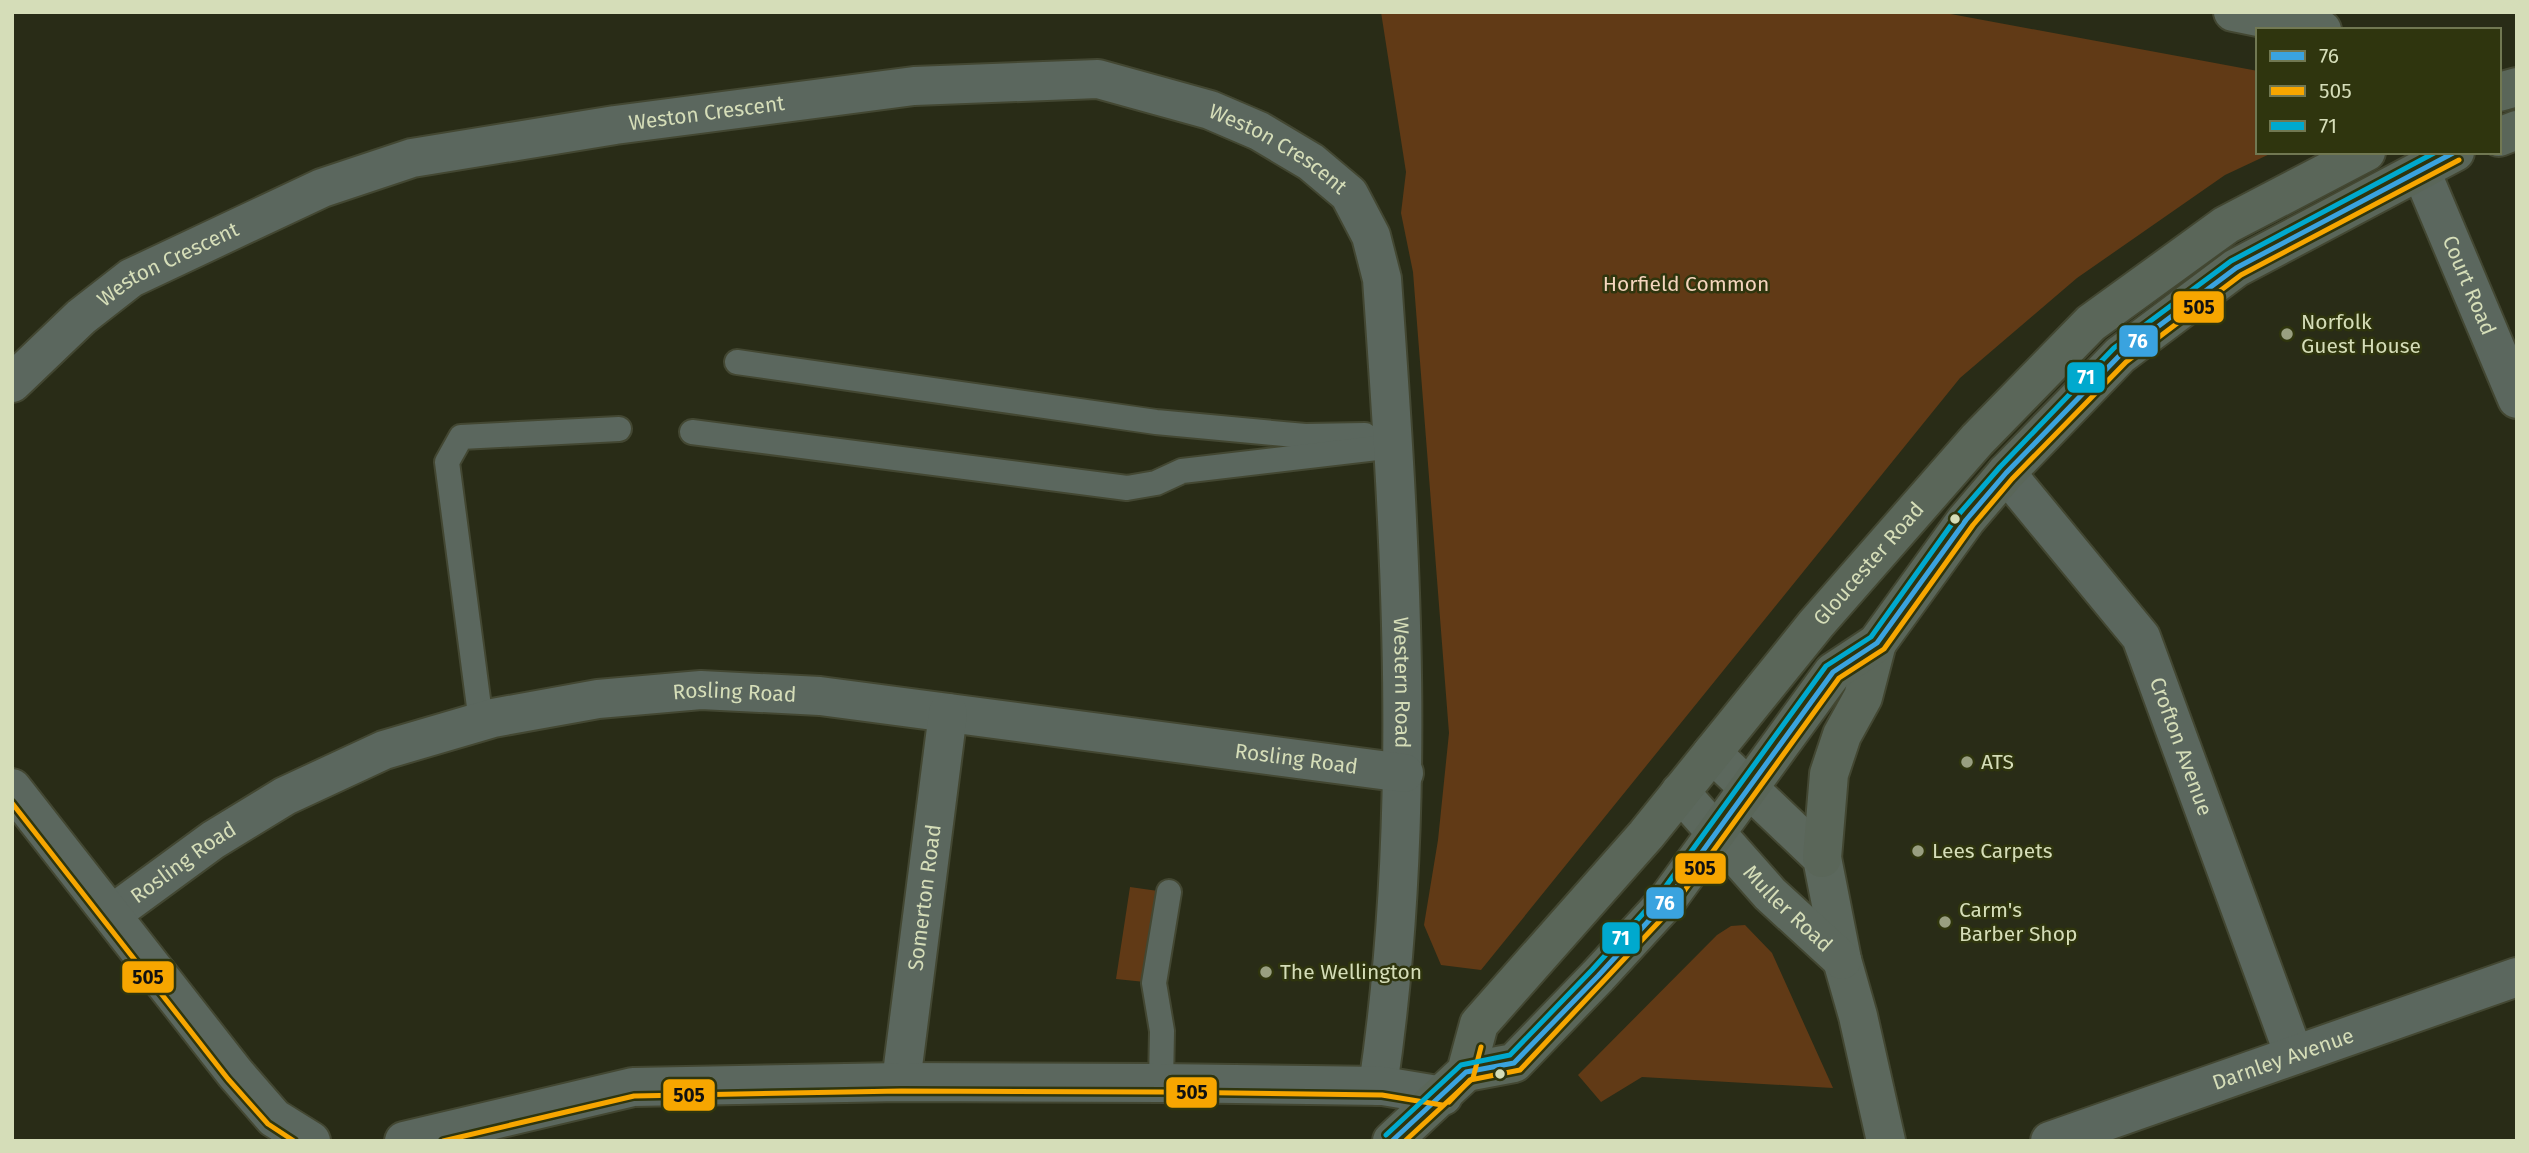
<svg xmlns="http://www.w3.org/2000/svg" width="2529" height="1153" viewBox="0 0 2529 1153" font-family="'Fira Sans',sans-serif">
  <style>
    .green { fill: #613a16 }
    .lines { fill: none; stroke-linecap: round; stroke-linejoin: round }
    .service-casing { stroke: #434732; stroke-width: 28 }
    .minor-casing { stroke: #434732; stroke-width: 42 }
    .tertiary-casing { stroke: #434732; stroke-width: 42 }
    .secondary-casing { stroke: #434732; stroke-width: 42 }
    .primary-casing { stroke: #434732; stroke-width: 42 }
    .service { stroke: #5b675e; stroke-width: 24 }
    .minor { stroke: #5b675e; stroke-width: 38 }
    .tertiary { stroke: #5b675e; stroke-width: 38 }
    .secondary { stroke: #5c685d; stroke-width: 38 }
    .primary { stroke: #5a6659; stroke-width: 38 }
    .bus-1-casing { stroke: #2f350e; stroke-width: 10 }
    .bus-2-casing { stroke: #2f350e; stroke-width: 10 }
    .bus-3-casing { stroke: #2f350e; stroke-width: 10 }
    .bus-1 { stroke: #3aa3df; stroke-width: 5 }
    .bus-2 { stroke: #f7a600; stroke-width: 5 }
    .bus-3 { stroke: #00a9ce; stroke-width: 5 }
    .poi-dot { fill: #999f80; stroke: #2f350e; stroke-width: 2.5 }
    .bus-dot { fill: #d5ddb8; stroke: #2f350e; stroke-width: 2.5 }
    .labels { text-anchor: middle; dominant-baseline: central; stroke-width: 5; stroke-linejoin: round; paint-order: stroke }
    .street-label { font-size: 21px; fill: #d5ddb8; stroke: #2f350e }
    .park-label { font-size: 21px; fill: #f4d4bd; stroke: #2f350e }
    .poi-label { font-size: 21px; fill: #d5ddb8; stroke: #2f350e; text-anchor: start }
    .line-badge { stroke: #2f350e; stroke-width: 2.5 }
    .badge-label { font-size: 19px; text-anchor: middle; font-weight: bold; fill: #fff }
    .pale-badge-label { font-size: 19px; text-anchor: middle; font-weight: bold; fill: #111 }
  </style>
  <rect width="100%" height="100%" fill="#292c17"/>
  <!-- green -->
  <g class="green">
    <polygon points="1381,12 1940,12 2258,71 2258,152 2274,152 2225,175 2077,278 1960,378 1481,970 1441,965 1424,925 1438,840 1449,733 1413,272 1401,213 1406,172"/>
    <polygon points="1130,887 1158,891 1145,982 1116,979"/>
    <polygon points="1745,925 1772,953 1833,1088 1642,1077 1601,1102 1578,1075 1717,935 1731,926"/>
  </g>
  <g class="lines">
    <!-- service casing -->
    <g class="service-casing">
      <g id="service">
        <polyline points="737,362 1156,422 1305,436 1365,435"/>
        <polyline points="692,432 1127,488 1156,483 1182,471 1394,446"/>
        <polyline points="481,722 447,462 461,437 619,429"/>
        <polyline points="1161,1083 1162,1031 1154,983 1169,892"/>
      </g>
    </g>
    <!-- minor casing -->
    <g class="minor-casing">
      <g id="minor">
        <path id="s1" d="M2421,171L2517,399"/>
        <path id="s2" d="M12,383L81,317L131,278L322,188L412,158L615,125L914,86L1098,79L1210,110L1259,131L1311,162L1349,194L1371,236L1382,279C1401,548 1418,817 1378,1086"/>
        <path id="s3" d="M2006,473L2141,637L2294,1055"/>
        <path id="s4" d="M112,914L213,840L285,796L384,750L493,718L598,699L701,690L820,696L1404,773"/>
        <path id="s5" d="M901,1082L948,713"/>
        <path id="s6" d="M2050,1141L2517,977"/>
      </g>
    </g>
    <!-- tertiary casing -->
    <g class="tertiary-casing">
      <g id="tertiary">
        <polyline points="12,788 235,1073 274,1118 311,1141"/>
        <polyline points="404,1141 633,1087 901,1082 1161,1083 1383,1086 1443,1096"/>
      </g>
    </g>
    <!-- secondary casing -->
    <g class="secondary-casing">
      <g id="secondary">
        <polyline points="2233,12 2322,30"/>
        <polyline points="1712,753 1822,858 1842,960 1858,1016 1886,1141"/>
        <path id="s7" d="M1680,792L1770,894L1842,960"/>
      </g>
    </g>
    <!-- primary casing -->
    <g class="primary-casing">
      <g id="primary">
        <polyline points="2499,92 2517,87"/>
        <polyline points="2499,137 2517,130"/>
        <polyline points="1822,858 1829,774 1842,735 1863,697 1877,643"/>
        <polyline points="1466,1072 1514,1063 1598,976 1665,903 1833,672 1877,643 1966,520 2006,473 2120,355 2236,268 2455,152"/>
        <path id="s8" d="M1392,1141L1466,1072L1479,1024L1646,835L1816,624L1977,440L2091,323L2226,225L2366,152"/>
      </g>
    </g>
    <!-- service -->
    <use href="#service" class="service"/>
    <!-- minor -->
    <use href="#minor" class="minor"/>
    <!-- tertiary -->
    <use href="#tertiary" class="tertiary"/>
    <!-- secondary -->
    <use href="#secondary" class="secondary"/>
    <!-- primary -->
    <use href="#primary" class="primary"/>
    <!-- bus-1 casing -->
    <g class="bus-1-casing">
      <polyline id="bus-1" points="1392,1141 1466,1072 1514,1063 1598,976 1665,903 1833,672 1877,643 1966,520 2006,473 2120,355 2236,268 2455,152"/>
    </g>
    <!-- bus-2 casing -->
    <g class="bus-2-casing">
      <g id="bus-2">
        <polyline points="12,803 228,1079 268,1124 294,1141"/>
        <polyline points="1449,1102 1470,1080 1520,1070 1671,909 1839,678 1884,649 1973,525 2012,479 2126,362 2241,275 2459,160"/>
        <polyline points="443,1141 634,1096 901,1091 1161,1092 1382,1095 1442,1105"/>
        <polyline points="1405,1141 1473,1078 1481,1047"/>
      </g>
    </g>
    <!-- bus-3 casing -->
    <g class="bus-3-casing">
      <polyline id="bus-3" points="1386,1135 1461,1065 1510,1055 1592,970 1658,897 1826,666 1871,637 1959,514 2000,467 2114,348 2231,261 2436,152"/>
    </g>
    <!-- bus-1 -->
    <use href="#bus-1" class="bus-1"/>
    <!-- bus-2 -->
    <use href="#bus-2" class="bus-2"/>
    <!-- bus-3 -->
    <use href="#bus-3" class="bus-3"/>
  </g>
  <!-- markers -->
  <g class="poi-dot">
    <circle cx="2287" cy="334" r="7"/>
    <circle cx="1967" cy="762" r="7"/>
    <circle cx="1918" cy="851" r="7"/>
    <circle cx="1945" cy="922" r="7"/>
    <circle cx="1266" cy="972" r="7"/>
  </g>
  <g class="bus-dot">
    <circle cx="1955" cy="519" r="6"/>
    <circle cx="1500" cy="1074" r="6"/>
  </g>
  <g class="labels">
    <!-- street labels -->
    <g class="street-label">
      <text stroke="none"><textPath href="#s2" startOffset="763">Weston Crescent</textPath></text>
      <text stroke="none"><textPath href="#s2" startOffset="1351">Weston Crescent</textPath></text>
      <text stroke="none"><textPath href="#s2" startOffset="198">Weston Crescent</textPath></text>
      <text stroke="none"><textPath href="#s1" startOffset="124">Court Road</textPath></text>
      <text stroke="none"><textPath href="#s8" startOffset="754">Gloucester Road</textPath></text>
      <text stroke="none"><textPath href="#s2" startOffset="1932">Western Road</textPath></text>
      <text stroke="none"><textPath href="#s4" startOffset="676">Rosling Road</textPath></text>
      <text stroke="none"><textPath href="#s3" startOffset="329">Crofton Avenue</textPath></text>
      <text stroke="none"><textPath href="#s4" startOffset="1242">Rosling Road</textPath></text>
      <text stroke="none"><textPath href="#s4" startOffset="88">Rosling Road</textPath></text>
      <text stroke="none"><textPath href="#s5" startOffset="186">Somerton Road</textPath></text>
      <text stroke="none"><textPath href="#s7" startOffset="159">Muller Road</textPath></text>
      <text stroke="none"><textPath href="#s6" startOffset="247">Darnley Avenue</textPath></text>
    </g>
    <!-- park labels -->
    <g class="park-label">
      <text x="1686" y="284">Horfield Common</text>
    </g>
    <!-- poi labels -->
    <g class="poi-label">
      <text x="2301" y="322">Norfolk<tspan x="2301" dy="24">Guest House</tspan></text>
      <text x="1981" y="762">ATS</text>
      <text x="1932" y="851">Lees Carpets</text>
      <text x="1959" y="910">Carm's<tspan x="1959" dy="24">Barber Shop</tspan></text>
      <text x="1280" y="972">The Wellington</text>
    </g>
  </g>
  <g class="line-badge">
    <rect x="2172" y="290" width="53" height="34" rx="7" fill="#f7a600"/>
    <rect x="2118" y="324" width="41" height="34" rx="7" fill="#3aa3df"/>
    <rect x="2066" y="361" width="40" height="33" rx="7" fill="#00a9ce"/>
    <rect x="1674" y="852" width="53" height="33" rx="7" fill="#f7a600"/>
    <rect x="1645" y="886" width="40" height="34" rx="7" fill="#3aa3df"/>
    <rect x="1601" y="921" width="40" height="34" rx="7" fill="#00a9ce"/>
    <rect x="121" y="960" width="54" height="34" rx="7" fill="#f7a600"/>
    <rect x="1165" y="1076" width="53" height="33" rx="7" fill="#f7a600"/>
    <rect x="662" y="1078" width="54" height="34" rx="7" fill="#f7a600"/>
  </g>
  <g class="badge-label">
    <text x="2138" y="348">76</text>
    <text x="2086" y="384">71</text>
    <text x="1665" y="910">76</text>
    <text x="1621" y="945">71</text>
  </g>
  <g class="pale-badge-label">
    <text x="2199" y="314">505</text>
    <text x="1700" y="875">505</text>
    <text x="148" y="984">505</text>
    <text x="1192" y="1099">505</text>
    <text x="689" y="1102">505</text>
  </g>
  <!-- border -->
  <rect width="2529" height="1153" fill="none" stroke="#d5ddb8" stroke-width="28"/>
  <!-- legend -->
  <rect x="2256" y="28" width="245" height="126" fill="#2f350e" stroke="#717852" stroke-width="2"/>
  <rect x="2270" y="51" width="35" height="10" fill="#3aa3df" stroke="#717852" stroke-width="2"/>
  <text x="2319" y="63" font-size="21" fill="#d5ddb8">76</text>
  <rect x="2270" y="86" width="35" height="10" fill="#f7a600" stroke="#717852" stroke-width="2"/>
  <text x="2319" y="98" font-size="21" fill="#d5ddb8">505</text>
  <rect x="2270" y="121" width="35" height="10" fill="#00a9ce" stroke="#717852" stroke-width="2"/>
  <text x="2319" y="133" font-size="21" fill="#d5ddb8">71</text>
</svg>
